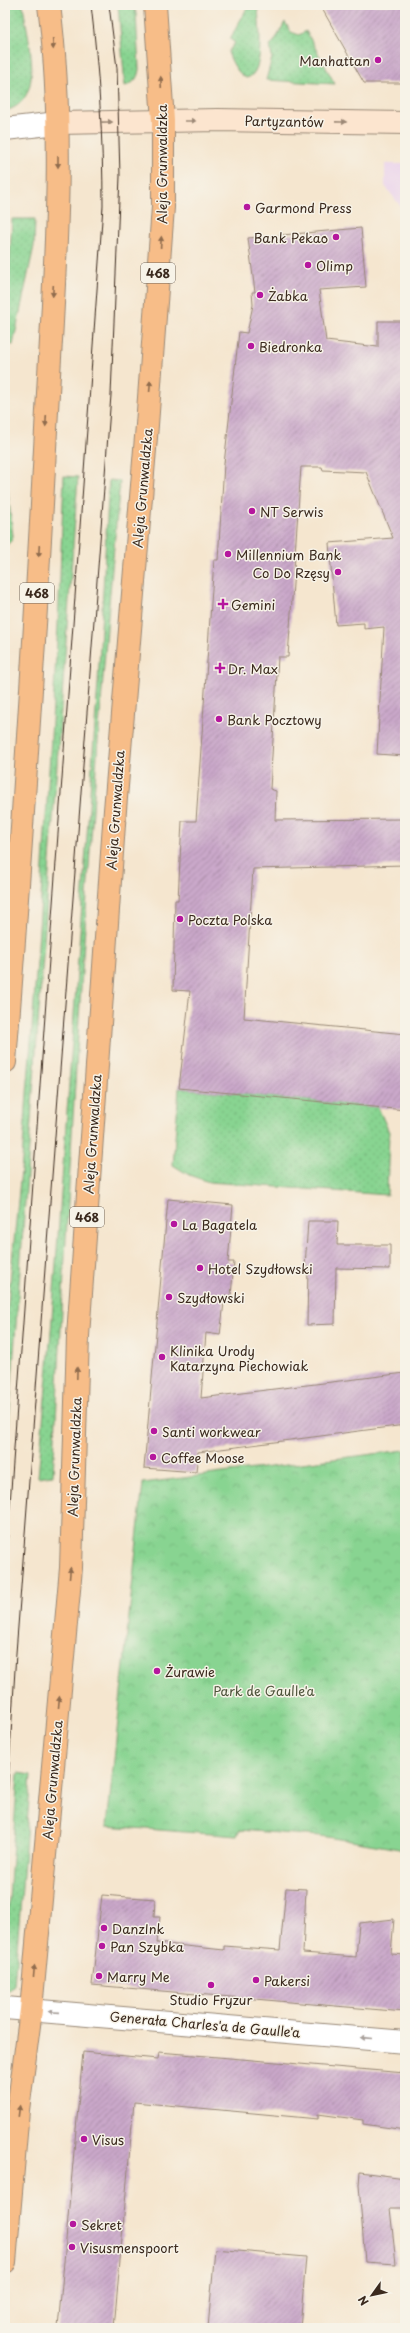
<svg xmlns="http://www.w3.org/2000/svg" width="410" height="2333" viewBox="0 0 410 2333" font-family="'Playpen Sans',sans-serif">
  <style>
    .built { fill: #ead1ec }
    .grass { fill: url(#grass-dots); stroke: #627f58 }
    .park { fill: url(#park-crowns); stroke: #627f58 }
    .building { fill: url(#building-hatch) }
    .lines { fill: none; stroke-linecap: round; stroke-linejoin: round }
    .street-casing { stroke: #988876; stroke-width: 24 }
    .secondary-casing { stroke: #988876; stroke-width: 24 }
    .primary-casing { stroke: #988876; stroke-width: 24 }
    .street { stroke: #fff; stroke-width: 22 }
    .secondary { stroke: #fce5cf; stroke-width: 22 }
    .primary { stroke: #f7bd88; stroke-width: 22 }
    .tram { stroke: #3b2a1e; stroke-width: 1 }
    .oneway { fill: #906c4e }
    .oneway2 { fill: #9c8876 }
    .oneway3 { fill: #a79f9a }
    .poi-dot { fill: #b5179e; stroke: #f7f3e8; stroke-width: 1.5 }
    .labels { text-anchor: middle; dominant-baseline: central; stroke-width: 3; stroke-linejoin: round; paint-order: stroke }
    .shield { fill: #f7f3e8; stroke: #73665b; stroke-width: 1 }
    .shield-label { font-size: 12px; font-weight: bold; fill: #3b2a1e }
    .poi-label { font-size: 13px; fill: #3b2a1e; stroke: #f7f3e8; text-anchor: start }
    .street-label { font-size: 13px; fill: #3b2a1e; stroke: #f7f3e8 }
    .park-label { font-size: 13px; fill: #4e543b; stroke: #f7f3e8 }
  </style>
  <defs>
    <pattern id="grass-dots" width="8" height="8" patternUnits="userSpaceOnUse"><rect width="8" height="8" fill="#88d491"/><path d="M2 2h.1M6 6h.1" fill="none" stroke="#76b67d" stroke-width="1.8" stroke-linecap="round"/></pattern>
    <pattern id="park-crowns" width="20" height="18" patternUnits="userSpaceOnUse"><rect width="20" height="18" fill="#88d491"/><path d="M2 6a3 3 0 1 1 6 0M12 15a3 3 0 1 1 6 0" fill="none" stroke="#76b67d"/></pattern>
    <pattern id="building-hatch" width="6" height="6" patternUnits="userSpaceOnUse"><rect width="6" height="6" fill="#caa8ca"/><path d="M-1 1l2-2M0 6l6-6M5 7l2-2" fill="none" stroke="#a589a3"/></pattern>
  </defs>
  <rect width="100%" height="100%" fill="#f7f3e8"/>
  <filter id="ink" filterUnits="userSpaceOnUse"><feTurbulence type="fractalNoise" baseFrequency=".025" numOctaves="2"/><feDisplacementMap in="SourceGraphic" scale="8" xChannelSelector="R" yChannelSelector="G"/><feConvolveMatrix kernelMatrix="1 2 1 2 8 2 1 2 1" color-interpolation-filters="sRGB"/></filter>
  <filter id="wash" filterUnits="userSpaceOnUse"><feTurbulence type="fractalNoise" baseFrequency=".012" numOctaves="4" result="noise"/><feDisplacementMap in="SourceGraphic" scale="16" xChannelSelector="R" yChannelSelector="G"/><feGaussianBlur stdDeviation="0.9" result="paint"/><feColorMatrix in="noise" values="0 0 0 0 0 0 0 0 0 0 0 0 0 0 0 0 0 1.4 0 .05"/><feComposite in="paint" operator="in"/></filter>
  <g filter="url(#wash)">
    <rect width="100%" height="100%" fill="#f5e6cf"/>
    <!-- built -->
    <polygon class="built" points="385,164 405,164 405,212 385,186"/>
    <!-- grass -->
    <g class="grass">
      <path d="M5,5H23C27,37 48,100 5,111Z"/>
      <path d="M118,5H134L136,14L139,69C138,78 134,84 125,86Z"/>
      <path d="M247,8L258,9C259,24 266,75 246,78C237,73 231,61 228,52L235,43L230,39Z"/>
      <polygon points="285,22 291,32 299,35 306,31 335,84 266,80 272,58 270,45 274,42"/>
      <polygon points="12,219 35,219 34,246 13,345 5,344"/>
      <polygon points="5,467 13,536 12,540 5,547"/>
      <polygon points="64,476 78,477 5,1476 5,1333 22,1160 37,961 58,625"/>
      <path d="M109,480L120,481C89,811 71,1143 53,1475L38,1477L51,1332L98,683Z"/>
      <polygon points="179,1088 378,1107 389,1132 387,1195 209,1182 189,1175 173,1165"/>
      <polygon points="18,1773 31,1775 14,1985 9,1990 5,1990 5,1955"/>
    </g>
    <!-- park -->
    <polygon class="park" points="405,1450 405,1850 321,1836 239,1830 237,1836 107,1826 143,1483"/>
    <g id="blocks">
      <!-- building -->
      <g class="building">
        <polygon points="320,5 405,5 405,83 364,83"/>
        <polygon points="361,228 366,287 319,290 326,341 378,347 378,321 405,321 405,756 377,754 384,627 364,629 364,623 336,625 329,543 393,538 366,472 323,470 322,467 301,467 288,657 278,657 270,789 276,791 275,820 405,819 405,865 253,869 244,1018 405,1034 405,1110 179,1088 190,991 173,990 175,900 178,900 182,821 196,821 214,560 218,560 224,464 239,332 247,333 253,305 252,292 255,292 248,238"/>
        <polygon points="168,1199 233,1205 228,1262 234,1262 231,1296 225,1295 220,1335 206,1333 201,1398 405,1373 405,1425 198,1452 196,1472 144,1468"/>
        <polygon points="308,1221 338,1221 337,1245 390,1245 390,1269 336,1268 335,1324 307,1325 308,1267 305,1267"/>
        <polygon points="286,1888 306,1889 303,1953 356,1957 359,1923 394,1919 391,1954 405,1955 405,2012 92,1985 102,1895 155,1899 154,1917 160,1917 157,1943 224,1950 224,1946 280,1950"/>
        <polygon points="83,2052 158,2059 159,2052 405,2073 405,2130 363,2124 363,2120 318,2114 318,2119 134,2102 114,2328 58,2328"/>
        <polygon points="360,2172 405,2178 405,2208 390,2208 396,2264 365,2262 359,2185"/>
        <polygon points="215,2249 306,2257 300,2328 208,2328"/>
      </g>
    </g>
  </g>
  <g filter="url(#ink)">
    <use href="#blocks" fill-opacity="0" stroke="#988876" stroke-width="1"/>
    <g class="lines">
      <!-- street casing -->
      <g class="street-casing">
        <g id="street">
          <polyline points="5,129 58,123"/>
          <polyline points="5,2008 405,2042"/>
        </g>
      </g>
      <!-- secondary casing -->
      <g class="secondary-casing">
        <polyline id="secondary" points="58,123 218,120 405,123"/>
      </g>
      <!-- primary casing -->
      <g class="primary-casing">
        <g id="primary">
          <path d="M5,1062C21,852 35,641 46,430C53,289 67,146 49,5"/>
          <polyline points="5,2262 18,2110 31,2010 71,1568 78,1336 115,810 147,425 163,207 163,121 155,5"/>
        </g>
      </g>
      <!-- street -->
      <use href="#street" class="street"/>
      <!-- secondary -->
      <use href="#secondary" class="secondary"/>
      <!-- primary -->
      <use href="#primary" class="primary"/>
      <!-- tram -->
      <g class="tram">
        <path d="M5,1574L103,206C103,139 99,72 91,5"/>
        <polyline points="5,1833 16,1653 111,395 120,176 117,68 109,5"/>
      </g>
    </g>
    <!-- one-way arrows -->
    <defs><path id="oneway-solid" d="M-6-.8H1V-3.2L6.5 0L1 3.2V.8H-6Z"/></defs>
    <g class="oneway">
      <use href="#oneway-solid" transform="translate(53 44) rotate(87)"/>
      <use href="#oneway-solid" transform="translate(161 82) rotate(-93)"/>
      <use href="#oneway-solid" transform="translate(58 162) rotate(90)"/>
      <use href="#oneway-solid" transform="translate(161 242) rotate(-86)"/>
      <use href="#oneway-solid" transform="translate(53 291) rotate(93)"/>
      <use href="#oneway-solid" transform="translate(150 386) rotate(-86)"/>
      <use href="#oneway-solid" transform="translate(46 421) rotate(93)"/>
      <use href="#oneway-solid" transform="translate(39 551) rotate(93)"/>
      <use href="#oneway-solid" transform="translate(77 1373) rotate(-88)"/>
      <use href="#oneway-solid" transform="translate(70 1573) rotate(-85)"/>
      <use href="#oneway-solid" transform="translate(59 1702) rotate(-85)"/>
      <use href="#oneway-solid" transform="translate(34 1971) rotate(-85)"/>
      <use href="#oneway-solid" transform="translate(19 2111) rotate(-83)"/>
    </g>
    <g class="oneway2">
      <use href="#oneway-solid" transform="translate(190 121)"/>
      <use href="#oneway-solid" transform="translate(107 122) rotate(-1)"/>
      <use href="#oneway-solid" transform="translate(341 122) rotate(1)"/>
    </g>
    <g class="oneway3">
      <use href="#oneway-solid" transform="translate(54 2012) rotate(-176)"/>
      <use href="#oneway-solid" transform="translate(366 2038) rotate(-175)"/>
    </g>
  </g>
  <!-- markers -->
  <g class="poi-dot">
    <circle cx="378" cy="60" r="4"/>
    <circle cx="247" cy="207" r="4"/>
    <circle cx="336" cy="237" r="4"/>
    <circle cx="308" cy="265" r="4"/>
    <circle cx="260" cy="295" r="4"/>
    <circle cx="251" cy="346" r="4"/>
    <circle cx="252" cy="511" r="4"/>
    <circle cx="228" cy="554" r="4"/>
    <circle cx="338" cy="572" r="4"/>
    <path d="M221 598h4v4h4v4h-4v4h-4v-4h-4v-4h4z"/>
    <path d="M218 662h4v4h4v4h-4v4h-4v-4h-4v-4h4z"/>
    <circle cx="219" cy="719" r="4"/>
    <circle cx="180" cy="919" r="4"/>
    <circle cx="174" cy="1224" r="4"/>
    <circle cx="200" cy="1268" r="4"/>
    <circle cx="169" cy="1297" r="4"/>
    <circle cx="162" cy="1357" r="4"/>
    <circle cx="154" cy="1431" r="4"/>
    <circle cx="153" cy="1457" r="4"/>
    <circle cx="157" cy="1671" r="4"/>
    <circle cx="104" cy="1928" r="4"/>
    <circle cx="102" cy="1946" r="4"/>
    <circle cx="99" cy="1976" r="4"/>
    <circle cx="256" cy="1980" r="4"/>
    <circle cx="211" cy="1985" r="4"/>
    <circle cx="84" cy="2139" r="4"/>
    <circle cx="73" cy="2224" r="4"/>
    <circle cx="72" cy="2247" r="4"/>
  </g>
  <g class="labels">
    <!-- shield labels -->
    <g class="shield">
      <rect x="141" y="263" width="34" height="20" rx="3"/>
      <rect x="20" y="583" width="34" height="20" rx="3"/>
      <rect x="70" y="1207" width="34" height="20" rx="3"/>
    </g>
    <g class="shield-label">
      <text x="158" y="273">468</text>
      <text x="37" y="593">468</text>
      <text x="87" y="1217">468</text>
    </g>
    <!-- poi labels -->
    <g class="poi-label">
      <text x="370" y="60" text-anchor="end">Manhattan</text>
      <text x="255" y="207">Garmond Press</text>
      <text x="328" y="237" text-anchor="end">Bank Pekao</text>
      <text x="316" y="265">Olimp</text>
      <text x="268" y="295">Żabka</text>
      <text x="259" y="346">Biedronka</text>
      <text x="260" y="511">NT Serwis</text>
      <text x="236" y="554">Millennium Bank</text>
      <text x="330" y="572" text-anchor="end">Co Do Rzęsy</text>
      <text x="231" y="604">Gemini</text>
      <text x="228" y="668">Dr. Max</text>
      <text x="227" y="719">Bank Pocztowy</text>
      <text x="188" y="919">Poczta Polska</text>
      <text x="182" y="1224">La Bagatela</text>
      <text x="208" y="1268">Hotel Szydłowski</text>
      <text x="177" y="1297">Szydłowski</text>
      <text x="170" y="1350">Klinika Urody<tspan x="170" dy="15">Katarzyna Piechowiak</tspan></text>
      <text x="162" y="1431">Santi workwear</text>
      <text x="161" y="1457">Coffee Moose</text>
      <text x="165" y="1671">Żurawie</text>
      <text x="112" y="1928">DanzInk</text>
      <text x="110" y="1946">Pan Szybka</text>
      <text x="107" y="1976">Marry Me</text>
      <text x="264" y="1980">Pakersi</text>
      <text x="211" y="1999" text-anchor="middle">Studio Fryzur</text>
      <text x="92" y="2139">Visus</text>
      <text x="81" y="2224">Sekret</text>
      <text x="80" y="2247">Visusmenspoort</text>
    </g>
    <!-- street labels -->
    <g class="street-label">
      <text transform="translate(284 121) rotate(1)">Partyzantów</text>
      <text transform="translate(161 164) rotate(-90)">Aleja Grunwaldzka</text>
      <text transform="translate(142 488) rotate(-85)">Aleja Grunwaldzka</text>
      <text transform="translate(115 810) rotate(-86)">Aleja Grunwaldzka</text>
      <text transform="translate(92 1134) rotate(-86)">Aleja Grunwaldzka</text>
      <text transform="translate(74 1457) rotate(-88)">Aleja Grunwaldzka</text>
      <text transform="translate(52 1780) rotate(-85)">Aleja Grunwaldzka</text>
      <text transform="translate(205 2024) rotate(5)">Generała Charles'a de Gaulle'a</text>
    </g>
    <!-- park labels -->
    <g class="park-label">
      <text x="264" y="1690">Park de Gaulle'a</text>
    </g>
  </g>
  <!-- margin -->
  <rect width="410" height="2333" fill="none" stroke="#f7f3e8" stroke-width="20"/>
  <!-- north arrow -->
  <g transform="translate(372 2295) rotate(237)" stroke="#f7f3e8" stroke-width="3" paint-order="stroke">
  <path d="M0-3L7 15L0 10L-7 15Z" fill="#3b2a1e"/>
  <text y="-6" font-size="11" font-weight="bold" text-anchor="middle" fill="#3b2a1e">N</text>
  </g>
</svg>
